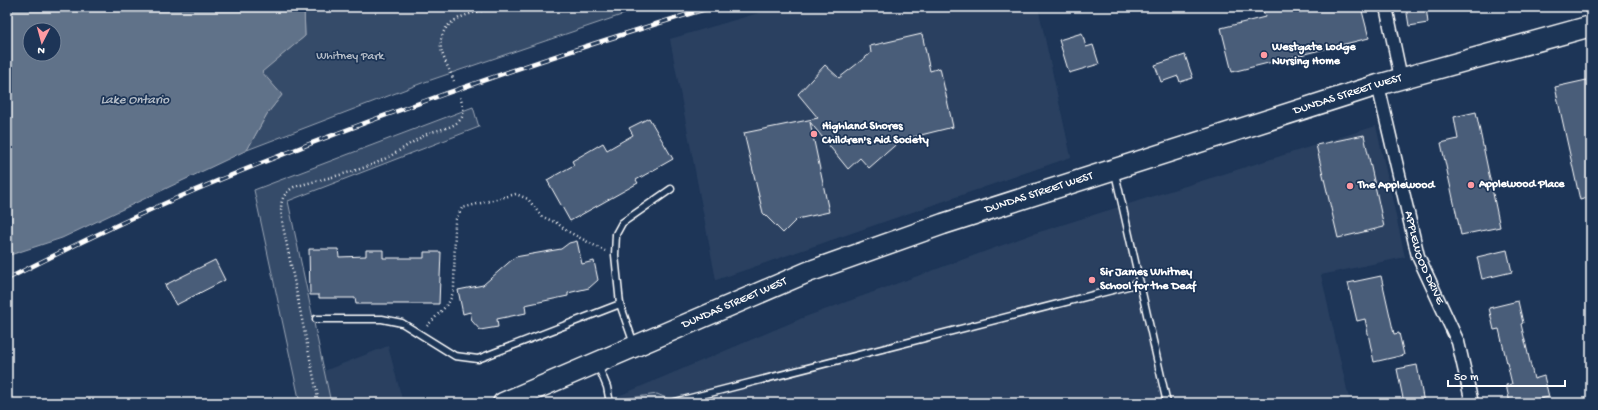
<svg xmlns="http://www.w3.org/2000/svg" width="1598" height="410" viewBox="0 0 1598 410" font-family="'Gochi Hand',sans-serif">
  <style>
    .built { fill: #2a4161 }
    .green { fill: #364b69; stroke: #9aa5b4 }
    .water { fill: #617289; stroke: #a0aab8; fill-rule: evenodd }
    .building { fill: #4a5d79; stroke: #fff }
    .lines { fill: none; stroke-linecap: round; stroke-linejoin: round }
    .service-casing { stroke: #fff; stroke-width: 9 }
    .minor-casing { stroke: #fff; stroke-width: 15 }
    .primary-casing { stroke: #fff; stroke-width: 23 }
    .path { stroke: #fff; stroke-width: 2.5; stroke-dasharray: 1 3; stroke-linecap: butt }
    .service { stroke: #1d3557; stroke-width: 6 }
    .minor { stroke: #1d3557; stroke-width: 12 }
    .primary { stroke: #1d3557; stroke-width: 20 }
    .rail-casing { stroke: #fff; stroke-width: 4.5 }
    .rail { stroke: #1d3557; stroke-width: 3; stroke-dasharray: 9; stroke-linecap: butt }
    .poi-dot { fill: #ff9aa2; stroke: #1d3557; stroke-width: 1.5 }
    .labels { text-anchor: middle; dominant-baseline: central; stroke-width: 3.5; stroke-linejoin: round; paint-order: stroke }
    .poi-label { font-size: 12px; font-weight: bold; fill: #fff; stroke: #1d3557; text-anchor: start }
    .park-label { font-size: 12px; fill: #b9c0ca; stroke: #1d3557 }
    .street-label { font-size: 12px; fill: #fff; stroke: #1d3557 }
    .water-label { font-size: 13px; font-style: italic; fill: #b8c0ca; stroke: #1d3557 }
  </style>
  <rect width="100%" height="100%" fill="#1d3557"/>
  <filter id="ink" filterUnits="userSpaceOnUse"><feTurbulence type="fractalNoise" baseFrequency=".025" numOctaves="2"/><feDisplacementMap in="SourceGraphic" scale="8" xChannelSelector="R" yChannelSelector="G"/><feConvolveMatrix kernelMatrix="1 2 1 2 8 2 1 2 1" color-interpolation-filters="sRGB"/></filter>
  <g filter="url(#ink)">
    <!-- built -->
    <g class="built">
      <polygon points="779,7 1038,7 1071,157 716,280 670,39"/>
      <polygon points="1376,126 1405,257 1321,275 1350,403 602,403 805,317 1033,234"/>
      <polygon points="388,346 403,403 331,403 324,371"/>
    </g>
    <!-- green -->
    <g class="green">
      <polygon points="304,7 645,7 422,83 247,150 267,114 282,95 261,72 305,36"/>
      <polygon points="473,107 479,127 288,201 331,403 300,403 254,190"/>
      <polygon points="657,394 678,403 603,403 604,402"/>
    </g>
    <!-- water -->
    <path class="water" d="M7,7H304L305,36L262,72L282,95L267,114L247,150L62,238L7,256ZM30,30H54V54H30Z"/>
    <!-- building -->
    <g class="building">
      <polygon points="1262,7 1299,7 1300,12 1319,7 1361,7 1369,38 1232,72 1221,28 1265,17"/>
      <polygon points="1406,7 1426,7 1428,23 1409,26"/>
      <polygon points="1082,33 1086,47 1093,45 1099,64 1069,73 1059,40"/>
      <polygon points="922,34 930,71 940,68 953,127 901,140 869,168 860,158 848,169 810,122 829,212 797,219 783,233 763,213 744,133 818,118 798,94 825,65 839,78 871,53 870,46"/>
      <polygon points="1185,55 1193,78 1180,82 1178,76 1161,82 1155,65"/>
      <polygon points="1591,79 1591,197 1580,200 1555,87"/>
      <polygon points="1476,112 1500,227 1461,235 1441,143 1458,139 1454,117"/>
      <polygon points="649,118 673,159 636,180 638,183 570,221 547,180 574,165 572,161 603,143 607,150 633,135 629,128"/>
      <polygon points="1364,135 1384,227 1338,238 1316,145"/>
      <polygon points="577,241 582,264 594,261 598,280 589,288 568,293 568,296 525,305 526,313 497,319 498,327 480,330 472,321 470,312 463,314 458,290 483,285 515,257 561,249 569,243"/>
      <polygon points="309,249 338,249 339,257 366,256 366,250 383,250 383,258 424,258 424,252 441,252 439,304 356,304 355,298 319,298 319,295 310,295"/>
      <polygon points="1507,250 1512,272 1482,279 1477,257"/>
      <polygon points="215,260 225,280 176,305 165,285"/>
      <polygon points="1381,276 1394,334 1399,333 1404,355 1374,362 1365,319 1357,321 1348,283"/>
      <polygon points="1518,301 1523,323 1521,324 1534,379 1544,376 1549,397 1529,401 1529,403 1510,403 1506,385 1512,384 1499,329 1494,330 1489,308"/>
      <polygon points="1417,365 1424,403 1404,403 1397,369"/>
    </g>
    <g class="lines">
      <!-- service casing -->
      <g class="service-casing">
        <g id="service">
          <polyline points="1115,173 1167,403"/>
          <polyline points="620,304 615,255 616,234 622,223 671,189"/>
          <polyline points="316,319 382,319 402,323 455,356 478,359 620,304 634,344"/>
          <polyline points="598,365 607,387 610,403"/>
          <polyline points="671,403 1140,283"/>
        </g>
      </g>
      <!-- minor casing -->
      <g class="minor-casing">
        <g id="minor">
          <polyline points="1386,7 1401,78"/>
          <path id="s1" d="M1378,85L1418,256L1458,342L1472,403"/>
        </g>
      </g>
      <!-- primary casing -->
      <g class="primary-casing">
        <g id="primary">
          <path id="s2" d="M503,403L808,272L943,224L1378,85L1591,26"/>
        </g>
      </g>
      <!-- path -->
      <g class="path">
        <path d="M454,81C451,73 443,58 441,49C437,16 477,12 500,7"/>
        <polyline points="427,326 448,304 451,298 454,289 455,221 462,208 516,194 528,199 541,216 557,223 567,231 605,251"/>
        <path d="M319,403L283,226C281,209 277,197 294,187C321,179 350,174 376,163C395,155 411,142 429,133C439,129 456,128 462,117C465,111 462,103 460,97"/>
      </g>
      <!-- service -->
      <use href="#service" class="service"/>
      <!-- minor -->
      <use href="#minor" class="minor"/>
      <!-- primary -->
      <use href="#primary" class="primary"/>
      <!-- rail casing -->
      <g class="rail-casing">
        <path id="rail" d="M7,279C76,244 146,210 217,181C379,114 545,57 712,7"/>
      </g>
      <!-- rail -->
      <use href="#rail" class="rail"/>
    </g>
  </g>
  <!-- markers -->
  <g class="poi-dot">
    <circle cx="1264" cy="55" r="4"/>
    <circle cx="814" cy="134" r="4"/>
    <circle cx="1471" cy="185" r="4"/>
    <circle cx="1350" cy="186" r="4"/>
    <circle cx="1092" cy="280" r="4"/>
  </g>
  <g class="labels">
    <!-- poi labels -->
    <g class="poi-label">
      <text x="1272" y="48">Westgate Lodge<tspan x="1272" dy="14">Nursing Home</tspan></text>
      <text x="822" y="127">Highland Shores<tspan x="822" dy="14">Children's Aid Society</tspan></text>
      <text x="1479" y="185">Applewood Place</text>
      <text x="1358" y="186">The Applewood</text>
      <text x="1100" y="273">Sir James Whitney<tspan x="1100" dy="14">School for the Deaf</tspan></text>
    </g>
    <!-- park labels -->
    <g class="park-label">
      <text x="350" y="57">Whitney Park</text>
    </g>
    <!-- street labels -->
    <g class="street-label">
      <text stroke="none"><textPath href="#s2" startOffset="900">DUNDAS STREET WEST</textPath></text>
      <text stroke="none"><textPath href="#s2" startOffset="576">DUNDAS STREET WEST</textPath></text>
      <text stroke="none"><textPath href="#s1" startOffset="179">APPLEWOOD DRIVE</textPath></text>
      <text stroke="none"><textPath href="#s2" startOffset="252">DUNDAS STREET WEST</textPath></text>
    </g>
    <!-- water labels -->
    <g class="water-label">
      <text x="135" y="100">Lake Ontario</text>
    </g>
  </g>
  <!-- margin -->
  <rect width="1598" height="410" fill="none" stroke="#1d3557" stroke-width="24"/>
  <rect x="12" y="12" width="1574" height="386" fill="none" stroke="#fff" stroke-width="1.5" filter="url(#ink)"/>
  <!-- north arrow -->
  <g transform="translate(42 42) rotate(186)"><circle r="19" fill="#1d3557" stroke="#77869a"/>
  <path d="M0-3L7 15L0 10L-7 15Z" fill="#ff9aa2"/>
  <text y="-6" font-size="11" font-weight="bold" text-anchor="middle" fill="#ffffff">N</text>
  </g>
  <!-- scale -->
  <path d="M1448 380v6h117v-6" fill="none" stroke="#ffffff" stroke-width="2"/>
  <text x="1454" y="380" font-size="12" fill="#ffffff" stroke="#1d3557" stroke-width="3" paint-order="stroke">50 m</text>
</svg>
